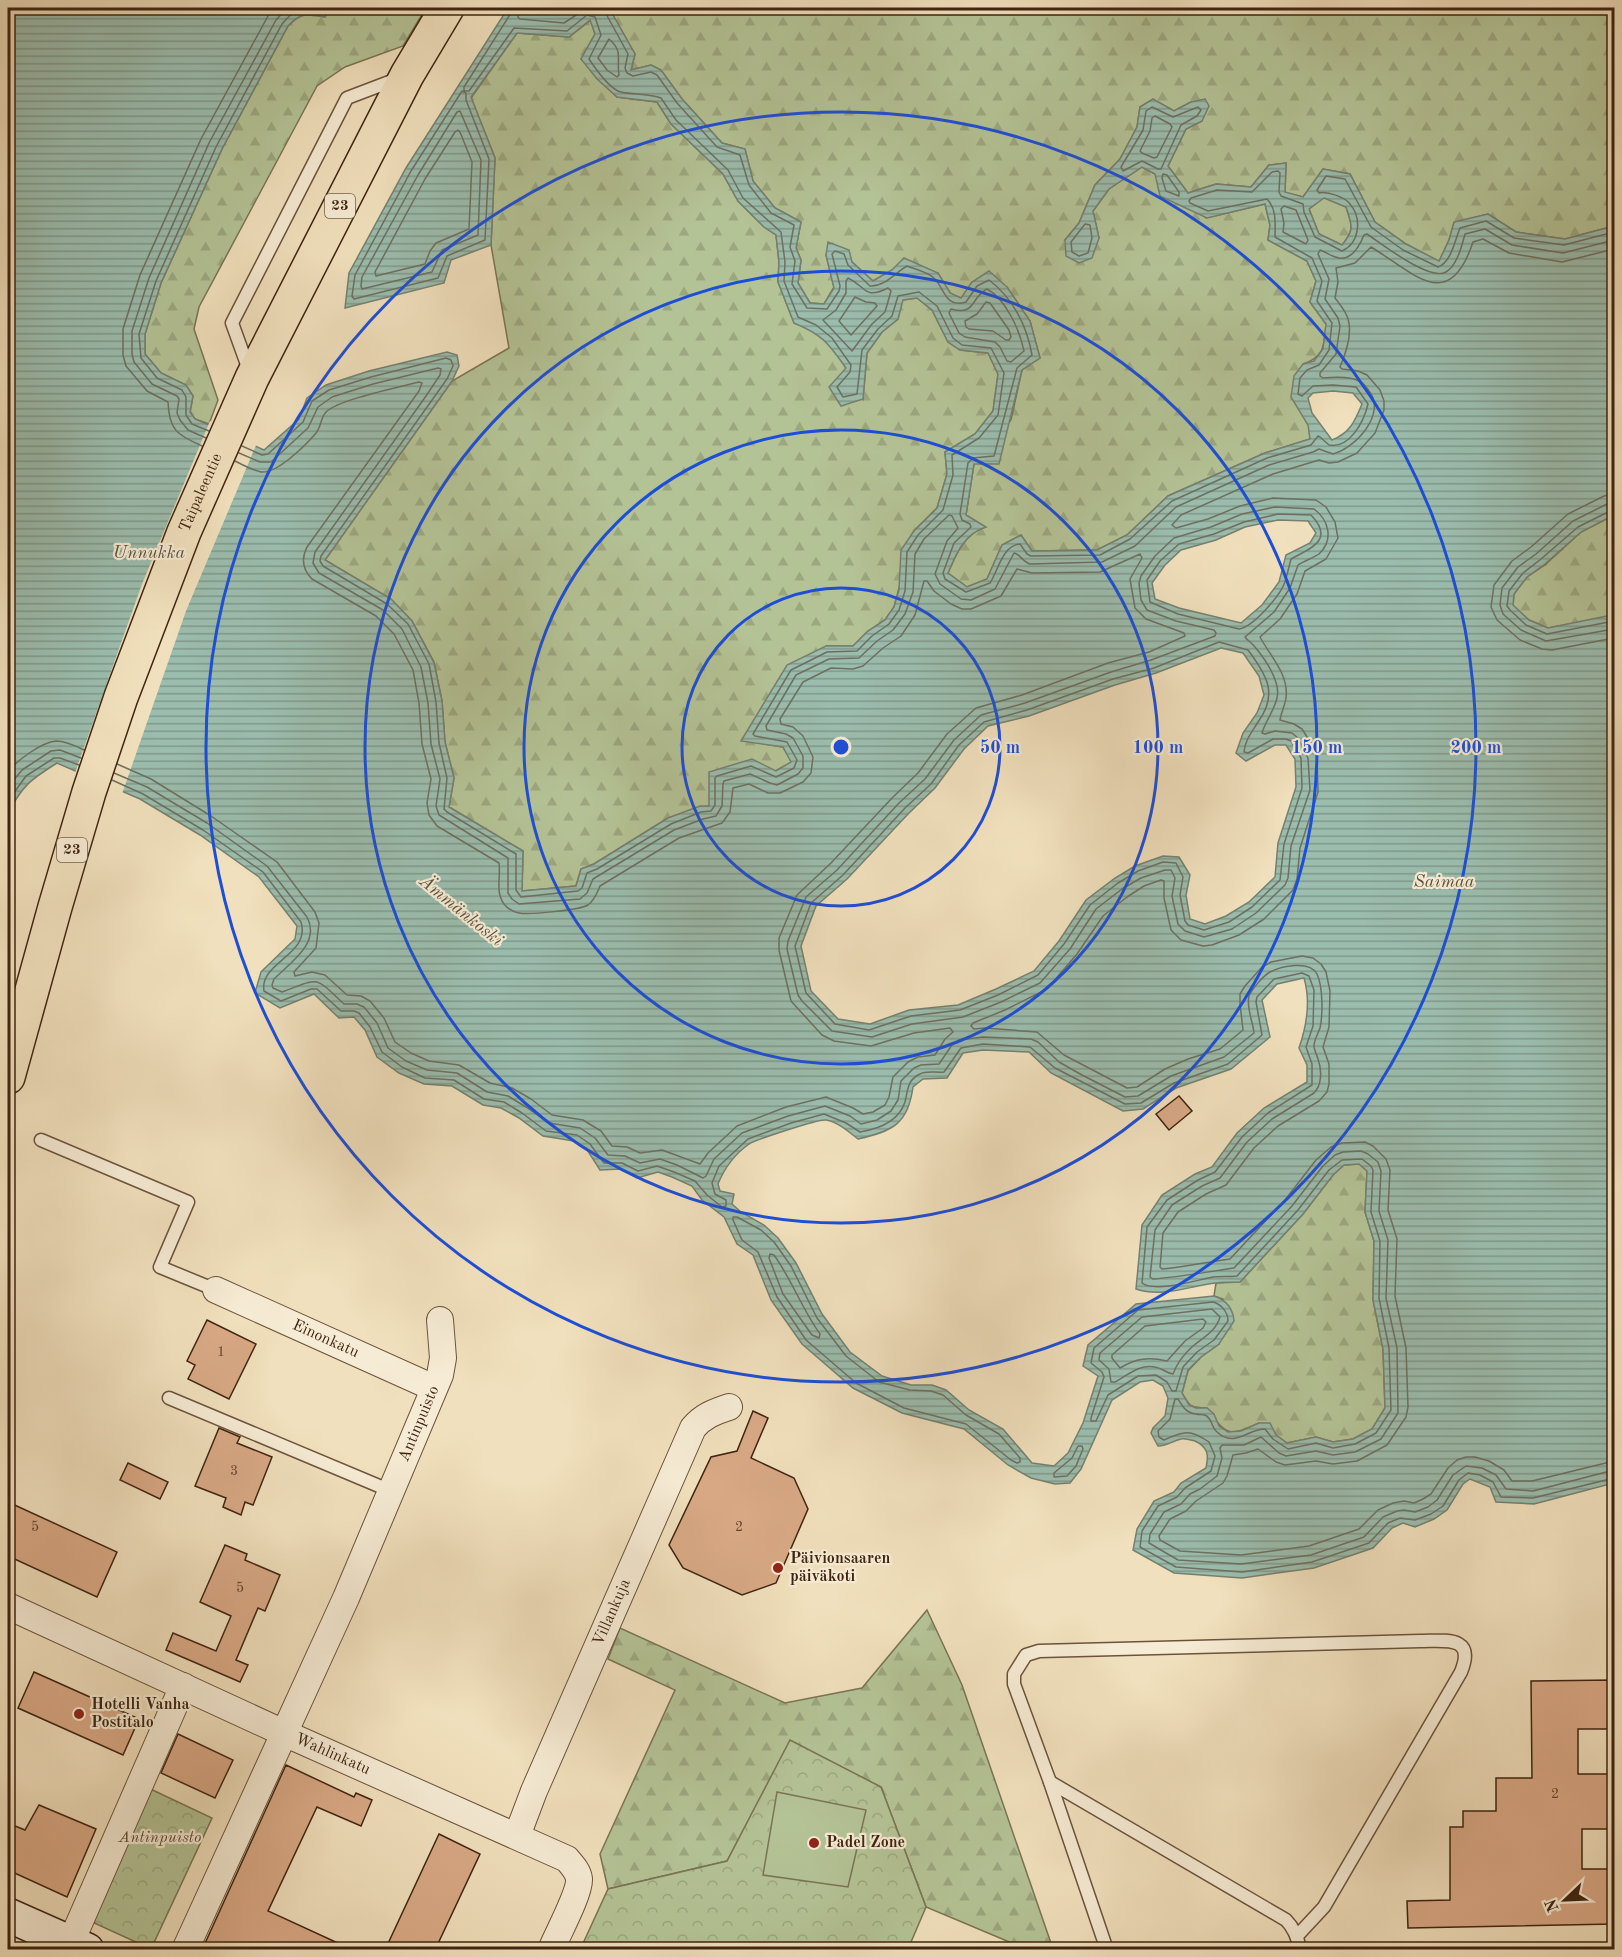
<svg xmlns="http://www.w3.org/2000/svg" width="1622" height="1957" viewBox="0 0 1622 1957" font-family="'Old Standard TT',serif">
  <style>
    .forest { fill: url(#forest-firs); stroke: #7a7454; stroke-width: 1.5 }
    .park { fill: url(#park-crowns); stroke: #7a7454; stroke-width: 1.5 }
    .pitch { fill: #b4c396; stroke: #7a7454; stroke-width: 1.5 }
    .water { fill: url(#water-rules); stroke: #76806f; stroke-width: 1.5; fill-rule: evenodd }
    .pier { fill: #f1e0bd }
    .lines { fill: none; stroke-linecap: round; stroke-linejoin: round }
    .shore { stroke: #6d7060; stroke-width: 1.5 }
    .building { fill: #d9a986; stroke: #3f2411; stroke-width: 1.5 }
    .lane-casing { stroke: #6c533c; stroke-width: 15 }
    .street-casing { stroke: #6c533c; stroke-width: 28 }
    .secondary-casing { stroke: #3f2411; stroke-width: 36 }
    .highway-casing { stroke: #3f2411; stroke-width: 36 }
    .lane { stroke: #f6ebd4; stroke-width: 12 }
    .street { stroke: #f6ebd4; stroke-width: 26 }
    .secondary { stroke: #f6ebd4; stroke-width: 33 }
    .highway { stroke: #f1e0bd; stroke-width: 33 }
    .ring { fill: none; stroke: #1d4ed8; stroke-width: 3 }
    .poi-dot { fill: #8f2418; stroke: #f6ebd4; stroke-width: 2 }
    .labels { text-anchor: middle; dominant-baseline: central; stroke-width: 4.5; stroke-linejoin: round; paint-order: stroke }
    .number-label { font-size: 14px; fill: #66452e }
    .shield { fill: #f6ebd4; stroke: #76604c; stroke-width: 1.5 }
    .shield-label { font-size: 15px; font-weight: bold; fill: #3f2411 }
    .street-label { font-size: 16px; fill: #3f2411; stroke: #f6ebd4 }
    .poi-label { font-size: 16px; font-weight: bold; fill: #3f2411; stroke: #f6ebd4; text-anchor: start }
    .park-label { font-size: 16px; font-style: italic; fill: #5c4c32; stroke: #f6ebd4 }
    .water-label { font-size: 18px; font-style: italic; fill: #5b5240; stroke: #f6ebd4 }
    .centre { fill: #1d4ed8; stroke: #f6ebd4; stroke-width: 3 }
    .ring-label { font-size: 18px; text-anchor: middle; font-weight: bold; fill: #1d4ed8; stroke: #f6ebd4; stroke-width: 4.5; stroke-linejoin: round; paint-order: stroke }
  </style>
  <defs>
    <pattern id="forest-firs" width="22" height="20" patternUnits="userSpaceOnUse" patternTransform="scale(1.5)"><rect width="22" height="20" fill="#b4c396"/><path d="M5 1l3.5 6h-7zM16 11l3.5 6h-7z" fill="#9ca780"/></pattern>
    <pattern id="park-crowns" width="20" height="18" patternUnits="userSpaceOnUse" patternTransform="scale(1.5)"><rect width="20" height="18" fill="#b4c396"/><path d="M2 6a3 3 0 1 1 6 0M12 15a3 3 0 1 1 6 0" fill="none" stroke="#9ca780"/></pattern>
    <pattern id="water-rules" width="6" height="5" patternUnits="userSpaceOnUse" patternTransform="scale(1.5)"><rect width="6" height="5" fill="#9bbdae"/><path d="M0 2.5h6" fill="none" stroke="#80998c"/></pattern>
  </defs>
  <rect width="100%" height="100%" fill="#f1e0bd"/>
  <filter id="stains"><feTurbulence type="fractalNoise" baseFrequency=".00333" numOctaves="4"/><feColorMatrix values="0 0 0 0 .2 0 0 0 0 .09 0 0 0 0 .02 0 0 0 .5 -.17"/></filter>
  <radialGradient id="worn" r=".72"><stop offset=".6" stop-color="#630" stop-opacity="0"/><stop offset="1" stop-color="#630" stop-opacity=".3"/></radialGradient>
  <!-- forest -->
  <g class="forest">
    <path d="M331,8H426L403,46L345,67L317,86L199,307L194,329L218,400L209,424L195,419L190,412L193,396L186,385L161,373L145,354V334L161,283L222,149L288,26C301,12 307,14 325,17Z"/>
    <path d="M609,8H1614V226L1565,239L1516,232L1488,214L1454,223L1449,240L1439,262L1406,244L1375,222L1350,174L1323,169L1303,197L1285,193L1286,163L1269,165L1251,187L1216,184L1188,193L1168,166L1186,129L1202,121L1191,102L1174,111L1153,99L1140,107L1137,127L1120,159L1095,185L1079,223L1065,240L1099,238L1093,211L1109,189L1142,167L1155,174L1206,218L1265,204L1270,225L1268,240L1307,261L1316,281L1310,302L1326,324C1324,345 1325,357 1303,364L1310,439L1265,453L1168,496L1127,535L1097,550L1032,551L1021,535L1002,545L987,579L967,587L948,573C956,554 964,534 985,527L966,515L974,464L1011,420L1022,370L1040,358L1030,321L1007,287L972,282L962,298L950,294L938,273L892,270L873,281L852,262L826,255L834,287L824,304L810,303L798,283L801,260L796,248L801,222L775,208L753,181L745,149L722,143L682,99L661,70L651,65L631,70L635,54Z"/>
    <path d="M591,20L595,34L581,59L617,97L657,102L671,124L723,174L738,201L764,227L776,235L779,262L778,282L794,323C800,325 807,327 812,330C836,344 850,376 863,399L867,353L882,332L898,319L902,300L917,298L932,310L948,342L960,350L988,353L998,374L993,411L975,434L945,452L947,474L937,508L914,531L894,607L885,620L868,631L853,646H826L742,740L783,747L792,762L709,806L668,818L594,864L581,869L576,886L522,891L523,851L449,807L454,778L445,742L442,701L434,662L412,621L391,599L325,560L452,381L509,348L491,245L495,158L471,98L517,33L569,37Z"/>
    <path d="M1324,197L1346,207C1352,225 1355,229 1342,245L1319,234L1309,209Z"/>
    <polygon points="1614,515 1614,616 1548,628 1529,620 1513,606 1514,594 1527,577 1545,565 1581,532"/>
    <path d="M1359,1164L1367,1171L1365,1212L1374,1241L1373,1300L1383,1349L1385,1408L1372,1429L1353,1439L1333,1442L1316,1437L1287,1443L1259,1423C1229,1437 1226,1436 1207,1408C1191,1408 1190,1407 1182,1393L1188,1371L1201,1357L1219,1344L1223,1299L1214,1296L1216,1283L1240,1282L1303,1214L1333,1175L1344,1165Z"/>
    <polygon points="927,1610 962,1685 1053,1949 1026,1949 926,1907 881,1787 790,1741 727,1861 608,1889 600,1854 675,1690 608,1659 620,1628 785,1703 862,1688"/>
  </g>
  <!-- park -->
  <g class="park">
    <polygon points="790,1740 881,1787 926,1907 908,1949 580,1950 608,1889 727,1861"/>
    <polygon points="142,1785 212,1818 151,1949 81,1917"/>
  </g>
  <!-- pitch -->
  <polygon class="pitch" points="777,1792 866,1810 848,1887 763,1875"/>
  <!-- water -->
  <path class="water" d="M8,8H331L325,17C307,14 301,12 288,26L222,149L161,283L145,334V354L161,373L186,385L193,396L190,412L195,419L264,450L299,419L307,398L326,385L369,371L447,352L457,355L459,366L452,381L325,560L391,599L412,621L434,663L442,701L445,742L454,778L449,807L523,851L522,891L576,886L581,869L594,864L668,818L700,806H709V772L752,759L776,771L791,762L783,747L741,741L787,665L826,646H853L868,631L885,620L894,607L899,590L901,550L914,531L937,508L947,474L945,452L975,434L993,411L998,374L988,353L960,350L948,342L932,310L917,298L903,300L898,319L882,332L867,353L863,399L841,406L829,387L846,368C828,343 823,335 794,323L778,282L779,262L776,235L764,227L738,201L723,174L671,124L657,102L617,97L597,79L581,59L595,34L590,20L569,37L517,33L471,97L495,158L491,245L451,260L444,283L345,308L349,273L406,168L508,8H609L635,54L631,70L651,65L661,70L682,99L722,143L745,149L753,181L775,208L801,222L796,248L801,260L798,283L810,303L824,304L834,288L826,255L828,242L849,250L852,262L873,281L892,270L904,258L938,273L950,293L961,298L972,282L989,271L1007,287L1030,321L1040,358L1022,370L999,464H974L966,515L986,527C964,534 956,554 948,573L967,587L987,579L1002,545L1021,535L1032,551L1097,550L1127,535L1168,496L1265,453L1310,439L1308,425L1291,397L1294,376L1303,364L1314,361L1323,349L1326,324L1310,302L1316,281L1307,261L1268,240L1270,225L1265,204L1207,218L1160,196L1155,174L1142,167L1109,189L1093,211L1099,238L1092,258L1079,263L1066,256L1065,240L1079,223L1095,185L1120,159L1137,127L1140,107L1153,99L1174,111L1191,102L1205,99L1209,106L1202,121L1186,129L1168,166L1188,193L1216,184L1251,187L1269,165L1286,163L1285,192L1303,197L1323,169L1350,174L1375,222L1406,244L1439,261L1449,240L1454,222L1488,214L1516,232L1565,239L1614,226V515L1581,532L1545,564L1527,577L1514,594L1513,605L1529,620L1548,628L1607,616H1614V1483L1534,1504L1496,1502L1490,1487L1470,1479L1463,1484L1447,1510L1434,1519L1415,1527L1403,1523L1392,1528L1373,1548L1314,1568L1242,1578L1174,1573L1133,1550L1137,1529L1154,1501L1174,1492L1181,1483L1206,1468C1209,1455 1208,1447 1195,1441C1191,1440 1185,1438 1181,1439C1172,1441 1168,1446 1158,1446L1151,1433L1153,1428L1165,1416L1168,1398L1163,1386L1153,1380L1140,1382L1112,1400L1081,1469L1070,1483L1055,1484L1031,1478L1008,1465L964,1429L902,1413L853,1388L802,1344L771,1300L753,1255L737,1244L724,1217L702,1200L692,1186L672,1177L658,1172L637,1178L621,1169L600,1170L586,1148L574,1141L543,1136L519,1118L501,1108L483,1105L452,1086L424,1084L399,1073L377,1057L365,1030L354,1017L339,1018L314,994L280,1008L255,993L261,972L295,939L297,926L259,877L200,835L140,799L57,763C30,780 23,785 8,813ZM1324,198L1346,207C1352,225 1355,230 1342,245L1319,234L1309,209ZM1333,391L1353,393L1362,404C1355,421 1350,433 1332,440L1312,413L1308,398L1313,393ZM1278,520L1308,521L1316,533L1310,543L1286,555L1279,582L1262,605L1241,623L1179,608L1155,599L1152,583L1165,565L1181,550L1216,540L1245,527ZM1221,648L1243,653L1259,676L1264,695L1257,713L1243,733L1236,753L1246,761L1275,745H1286L1295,759L1296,787L1278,843L1275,877L1249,902L1226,916L1205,924L1190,919L1186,895L1190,875L1179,857L1163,856L1135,866L1115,878L1086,900L1059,941L1034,971L996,989L958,1005L909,1010L870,1024L838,1019L811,991L801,946L816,906L847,879L909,813L935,788L964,749L988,726L1029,716L1115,685L1156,673ZM1304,978C1311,1002 1307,1025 1299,1048L1307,1065V1082L1264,1108L1237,1133L1212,1167L1195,1174L1162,1195L1142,1225L1136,1289C1163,1298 1189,1286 1216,1283C1224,1282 1232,1282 1240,1282L1303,1214L1333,1175L1344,1165L1359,1164L1367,1171L1365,1212L1374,1241L1373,1300L1383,1349L1385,1408L1372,1429L1353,1439L1333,1442L1316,1437L1287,1443L1276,1435L1270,1423H1259L1241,1431L1228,1432L1219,1426L1214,1414L1207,1408H1196L1189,1405L1182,1393L1188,1370L1201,1357L1219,1344L1234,1321C1233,1308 1226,1300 1214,1296L1136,1304L1088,1345L1083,1366L1098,1376L1083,1423L1068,1453L1054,1466L1032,1463L1003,1429L969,1410L946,1390L932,1385H911L882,1376L850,1352L822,1314L796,1263L778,1238L764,1225L741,1212L732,1204L734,1194L720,1191L718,1184C724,1169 735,1154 749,1144C758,1139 818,1119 826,1120C838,1122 849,1132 858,1139C893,1131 908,1124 913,1087L923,1079L947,1078L963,1053L983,1050L1029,1052L1051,1073L1123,1111L1143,1109L1176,1088L1231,1069L1270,1037L1262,1000L1277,984Z"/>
  <!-- pier -->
  <polygon class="pier" points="210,421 257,443 186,611 122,794 75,773 142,584"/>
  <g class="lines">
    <!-- shore -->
    <g class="shore">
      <polyline points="520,8 518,17 520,19 564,23 587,8"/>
      <path d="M604,8L605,12L628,54L625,68L627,73L633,76L651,72L657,75L677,103L717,147L740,155L749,185L771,213L794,225L790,247L795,261L792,284L807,308L827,309L839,291L840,286L832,254L835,251L844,254L848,265L870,286C885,287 896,272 907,266C915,269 928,272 934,278C944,287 945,309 966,302L977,286L989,280C1013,298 1027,326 1032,355L1017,368L994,456L973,458L968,463L960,514L962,520L970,524L971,527L954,543L943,573L945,579L966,592L990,583C999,569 1002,546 1020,544L1027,554L1031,556L1100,555L1130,539L1172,501L1267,458L1311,445L1318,436L1320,437L1329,445C1350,449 1364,421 1368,404L1356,387L1333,385L1313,386L1302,396L1298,394L1300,378L1307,370L1319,365L1329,350L1332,323L1317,301L1322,281L1312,258L1275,237C1275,224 1277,209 1267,199L1208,211L1190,203L1189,201L1191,198L1217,190L1252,192L1272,172L1278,171L1280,173L1279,192L1281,196L1303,204L1304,212L1315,237L1342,251C1360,243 1362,218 1350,204C1345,197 1327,191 1319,193L1317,190L1326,176L1345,179L1371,227L1403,250L1438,267C1451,263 1455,240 1460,228L1486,221L1514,238L1564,245L1614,232"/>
      <path d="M609,39C624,52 616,59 619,75L617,77L607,70L598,58Z"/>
      <polygon points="462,91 466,93 466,100 489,159 485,240 447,256 438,278 354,299 352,296 355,275 411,171"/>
      <polygon points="1152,107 1173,117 1198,107 1201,110 1197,116 1181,125 1161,169 1158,169 1142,161 1123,171 1121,167 1143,130 1146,111"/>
      <polygon points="460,111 481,160 478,235 442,250 432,272 362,289 361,286 362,277 418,175 457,112"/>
      <polygon points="1155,116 1170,124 1172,127 1157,157 1154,158 1142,153 1140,151 1150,131 1152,118"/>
      <polygon points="458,130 460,132 472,162 469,229 436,243 430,251 425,264 376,276 375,272 425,179 455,132"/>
      <polygon points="1163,174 1167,175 1179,192 1179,196 1166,191 1162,178"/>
      <polygon points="1284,206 1296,210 1308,240 1306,244 1283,232 1284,223 1281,209"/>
      <polygon points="1085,224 1090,225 1092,238 1088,253 1079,256 1072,252 1071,242"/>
      <path d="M1614,249L1562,262L1509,253L1483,239L1473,242C1449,315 1414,273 1371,247L1355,263L1336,268L1338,282L1335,298C1339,303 1343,308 1346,314C1354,329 1346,353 1340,367L1342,369L1358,371L1367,375L1380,390L1384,401V410L1375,433L1357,453L1338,462L1329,463L1319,460L1273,474L1181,515L1172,525L1176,528L1208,519L1240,506L1273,498L1316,500L1326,507L1335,522L1338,538L1326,559L1305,571L1297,594L1280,619L1260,637C1270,656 1289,674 1286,698C1285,705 1281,713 1280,720L1294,724L1302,729L1314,748L1317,758L1318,792L1300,848L1297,879L1293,890L1264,919L1239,935L1212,945L1203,946L1181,940L1171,930L1164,898V881L1161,880L1144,886L1127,897L1103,916L1077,954L1047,989L1005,1010L973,1023L971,1026L974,1029L985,1028L1037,1032L1064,1055L1127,1088L1137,1087L1165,1069L1188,1059L1220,1049L1243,1030L1240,1004V994L1245,986L1262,967L1271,962L1302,956L1313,958L1321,964L1326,972L1330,991L1329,1027L1323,1047L1329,1064V1084L1327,1092L1319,1101L1278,1126L1254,1148L1226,1185L1206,1194L1178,1212L1163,1233L1160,1267L1162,1269C1185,1267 1207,1262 1230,1259L1285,1200L1316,1160L1331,1147L1342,1143L1365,1142L1373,1146L1386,1159L1390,1170L1388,1210L1397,1239L1395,1296L1406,1348L1408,1407L1406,1417L1387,1445L1357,1461L1333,1464L1316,1461L1285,1465L1276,1462L1258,1449L1246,1453L1233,1455L1227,1476L1223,1483L1196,1501L1186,1511L1170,1519L1159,1536L1160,1540L1180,1551L1241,1555L1309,1546L1359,1529L1378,1510L1393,1503L1404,1501L1414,1503L1423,1499L1431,1494L1448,1468L1457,1460L1466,1457H1475L1489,1461L1504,1470L1512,1481H1532L1614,1461"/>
      <path d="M848,278C867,287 864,300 888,288L891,291L885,312L872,324L852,351L823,320L836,310L846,293V281Z"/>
      <path d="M987,289C1006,299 1020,331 1024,351L1011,362L1007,361L1000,347L995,342L965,337L959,333L949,313L951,309C976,316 970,298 987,289Z"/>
      <polygon points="855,297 866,302 875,303 877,306 851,335 839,321"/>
      <polygon points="986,302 990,303 1009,330 1011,337 1009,340 1006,340 993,331 969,329 966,327 965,321 977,314"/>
      <path d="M209,431L192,424L186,415V397L182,390L157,378L141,358L139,334L156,281L216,147L282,24C295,8 301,8 321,10L323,8"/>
      <polyline points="206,438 188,430 180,420 177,413 179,399 177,396 152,384 134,362 132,354 132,331 149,278 209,143 276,20 287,8"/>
      <path d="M202,446C177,435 169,430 168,402L147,391L126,366L123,355V329L140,275L201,139L268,16L275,8"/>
      <path d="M242,446L262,455L268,454L303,422L312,401L329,390L371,377L446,358L451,360L453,366L447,379L321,556L320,561L323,566L387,604L408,624L429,664L436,702L439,743L447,778L444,809L447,812L516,854V890L521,897L578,891L582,888L587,873L597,869L671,824L701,812L711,811L715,805V778L717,776L751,766L776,777L794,768L797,760L787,742L755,736L753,734L791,670L827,652L857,651L872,636L889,624L899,610L905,591L907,552L918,535L943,510L953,475L952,455L979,438L998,415L1004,373L991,348L962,345L953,338L937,306L919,292L898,296L892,316L878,329L862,350L857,394L843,397L837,387L850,372L851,365L832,338L816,325L798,317L784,281L785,262L781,232L743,198L728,170L676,120L661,98C649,93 626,95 618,91C608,86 595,68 589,59L601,35L595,17L587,15L567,31L514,28L469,91H464V87L511,13L512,8"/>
      <path d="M239,453L260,462H271L308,428L318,407L332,397L373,384L438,368L441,369L440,375L426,396L315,552L313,563L319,573L383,610L402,629L421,667L428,703L431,744L440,779L436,806L439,815L508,858V893L512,899L519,904L580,899L587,893L593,879L674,830L703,819L716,816L722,806L723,784L724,781L750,774L770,783L777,785L798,774L803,768V756L793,738L786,734L767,730L766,726L796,675L829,659L859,658L877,641L893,630L905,614L913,592L915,554L924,539L949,515L952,516L958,528L947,541L935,574L940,584L961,599L971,600L995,589L1014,553C1020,554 1023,562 1030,564L1102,562L1135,546L1176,507L1269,465L1313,452L1319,449L1333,454C1356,448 1387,413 1369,391C1366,387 1364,383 1359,381C1350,376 1333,377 1323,378L1320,376V373L1336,354L1340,326L1338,318L1325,299L1329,279L1318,254L1320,250C1326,252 1332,257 1339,258C1352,260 1360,245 1364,235L1367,234C1381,243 1430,282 1446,272C1457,266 1462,245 1465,234L1485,229L1512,245L1563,253L1614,240"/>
      <polyline points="1614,494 1604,496 1568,514 1531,547 1512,561 1494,585 1491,607 1497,620 1520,640 1542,649 1552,650 1614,638"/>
      <polyline points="1614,503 1607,504 1573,521 1536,554 1518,567 1502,588 1500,605 1503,614 1521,630 1546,641 1614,629"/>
      <path d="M1275,507L1314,509C1329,520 1334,540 1319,554C1313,558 1304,561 1298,565L1290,588L1274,612L1245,637C1248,641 1252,643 1255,647C1265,659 1281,682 1277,698C1274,711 1265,722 1262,733L1265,734L1275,731L1292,733L1298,738L1308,758L1310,790L1291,846L1288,878L1285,885L1256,913L1232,929L1204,937L1185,931L1178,924L1172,896L1175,878L1171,870H1165L1141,878L1122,889L1096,909L1070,949L1040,983L1001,1002L963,1017L912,1024L872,1037L832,1031L802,1001L798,995L787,949L788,941L806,897L837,870L899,803L925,779L954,740L981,715L1025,703L1111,672L1151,660L1215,636L1216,633L1214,630L1176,621L1147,610L1141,600L1139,583L1141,576L1155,556L1174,538L1211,527L1242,514Z"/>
      <polyline points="1614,510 1610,511 1578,527 1541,559 1523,573 1509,591 1507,606 1510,610 1526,625 1547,634 1614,621"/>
      <path d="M1278,514L1311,515C1335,540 1311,548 1291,559C1289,567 1287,575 1285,582C1280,596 1253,627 1239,629L1178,614L1150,602L1147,580L1160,561L1179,544L1214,534L1244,522Z"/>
      <path d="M1219,642L1248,650C1266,674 1279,694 1258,722C1252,732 1245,740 1244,752L1248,753L1273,739H1286L1291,741L1301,758L1302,788L1284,844L1280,880L1252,907L1229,922L1204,930L1188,925L1185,921L1180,895L1183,877L1176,863L1163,862L1138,871L1118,883L1090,905L1064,944L1038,975L998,995L960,1010L911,1016L869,1030L835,1024L806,993L795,946L811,903L843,875L905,808L931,784L959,745L984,722L1027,710L1113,679L1154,668Z"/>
      <path d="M117,764L151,779L211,816L277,862L315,912L319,923L316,948L294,972L295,976L312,972L325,975L347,995L361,996L370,1001L384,1018L395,1042L411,1053L429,1061L459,1065L490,1083L512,1088L531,1099L552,1115L583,1120L601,1131L612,1146L627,1147L640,1153L662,1150L700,1164L708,1153L737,1126L786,1107L826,1097L853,1108L863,1114L873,1112L885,1105L889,1097L893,1077L908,1062L918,1057L935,1055L945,1039L953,1032L950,1028L914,1033L871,1046L834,1041L822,1035L791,1001L779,950V938L797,895L831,863L893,797L918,773L947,734L976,708L1022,695L1108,663L1149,652L1185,636L1184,633L1146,619L1135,608L1130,579L1142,558L1140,554L1100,572L1032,573L1017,569L1001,596L971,609H962L951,604L934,591L927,581H924L915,615L901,636L883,648L863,666L853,669L831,668L803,682L780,719L781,724L793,727L803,736L813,757L811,773L803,782L780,793H768L749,784L733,788L730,812L722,823L679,838L600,886C597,893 595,900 588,905C580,910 529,915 519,913C513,912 508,909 504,904C495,892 501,876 499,863L437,826L429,815L427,803L431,779L422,744L419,703L413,670L394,634L376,616L312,579C303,570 301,559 307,547L419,391L422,383L419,382C400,387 337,400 326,412C321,417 321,427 316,433C306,445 277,474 261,472C252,470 243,465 235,461"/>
      <path d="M8,772C16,761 42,742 56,741C66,741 76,746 84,750"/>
      <path d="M114,773L147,787L207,823L267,866L307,917C321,943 290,963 274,979L272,985L273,988L282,992C321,978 313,975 344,1004H357L364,1007L377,1023L388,1048L406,1061L427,1070L457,1073L487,1092L508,1096L526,1107L549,1123L580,1128L595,1138L608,1155L625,1156L640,1163L660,1159L677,1165L703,1178L706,1176L714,1159L742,1133L788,1116L825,1106L850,1116L861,1124L877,1120L891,1111L898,1100L901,1081L914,1068L921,1065L939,1064L952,1045L959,1040L983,1037L1031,1039L1038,1042L1059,1062L1082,1075L1125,1097L1138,1096L1171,1076L1224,1057L1254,1033C1253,1022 1246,1007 1249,996C1252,989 1263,976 1270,972C1281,966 1310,960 1317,974C1323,987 1323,1014 1320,1028C1318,1034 1314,1040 1314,1046C1314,1050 1317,1055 1318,1059C1322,1070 1322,1085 1314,1093L1272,1119L1247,1142L1220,1178L1202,1186L1172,1205L1155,1230L1150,1277L1153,1279C1180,1277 1207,1272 1234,1268L1292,1206L1323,1166L1335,1155L1343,1152L1361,1151L1368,1154L1378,1162L1381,1171L1379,1211L1388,1240L1386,1298L1397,1348L1398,1413L1381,1439L1355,1452L1333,1455L1316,1451L1286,1456L1279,1453L1261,1437L1244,1445H1222L1220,1448L1222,1458L1217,1476L1200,1489L1190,1494L1181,1504L1164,1512L1150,1534L1149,1543L1178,1560L1241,1564L1311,1555L1364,1537L1383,1517L1397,1511L1404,1510L1415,1512L1428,1507L1437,1500L1453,1475L1466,1466L1482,1468L1496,1475L1506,1489L1533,1491L1614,1470"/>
      <path d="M112,780L143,794L203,830L263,872L301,922C311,955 259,962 264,991L281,1001L311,989H317L341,1011H354L359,1013L370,1027L382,1052L402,1067L425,1078L454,1080L484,1099L504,1102L522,1113L546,1131L577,1135L590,1144L604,1163H622L638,1171L657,1166L674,1172L695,1181L707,1195L722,1207L726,1206V1200L715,1194L712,1183L719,1166L748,1139L791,1123L824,1114L846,1123L860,1132C878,1129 899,1121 905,1102C908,1090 907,1080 920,1074C926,1070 937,1073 944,1072L961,1048L983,1044L1030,1047L1055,1068L1125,1104L1141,1103L1174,1083L1228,1064L1262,1035L1256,1002L1257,997L1274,979L1302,973L1309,976L1314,990L1313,1026L1306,1047L1312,1064V1085L1268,1113L1242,1137L1215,1172L1198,1180L1167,1200L1147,1227L1142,1283C1155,1293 1197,1280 1213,1277C1221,1276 1229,1277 1237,1276L1298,1210L1329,1170L1342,1160L1362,1159L1371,1166L1373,1170L1371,1212L1380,1241L1379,1298L1389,1348L1391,1410L1376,1433L1355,1444L1333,1448L1316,1443L1288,1449L1273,1439L1265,1429C1247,1429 1234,1449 1216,1431C1211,1426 1212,1418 1205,1415C1203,1414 1199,1415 1196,1414C1186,1413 1183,1407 1178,1399H1175L1170,1419L1158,1431L1159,1437L1164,1440C1184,1431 1190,1429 1209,1442L1215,1456L1211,1471L1185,1488L1177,1497L1158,1506L1142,1531L1140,1547L1176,1567L1242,1572L1312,1562L1369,1543L1388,1523L1400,1518L1415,1520L1431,1514L1443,1506L1459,1480L1468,1473L1480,1475L1493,1482L1501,1497L1533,1498L1614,1478"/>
      <polyline points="8,787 22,770 51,751 60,750 81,758"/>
      <polyline points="8,801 26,776 54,758 60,758 79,765"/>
      <polygon points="733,1217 737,1217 761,1230 774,1242 791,1266 817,1318 846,1356 879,1382 910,1390 931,1391 943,1395 966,1415 999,1434 1020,1458 1020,1462 1017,1463 1011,1460 966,1424 904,1408 856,1383 806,1340 777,1297 758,1252 742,1240 733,1220"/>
      <path d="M770,1254L774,1255C792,1280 802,1309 820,1334L819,1338L812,1335L783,1294L769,1258Z"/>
      <path d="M1213,1302C1221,1304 1228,1312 1228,1321L1214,1340L1197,1352L1183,1367L1176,1391H1172L1167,1382L1156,1375L1138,1376L1108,1395L1096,1421H1091V1418L1104,1377L1102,1372L1091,1363L1094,1348L1138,1310Z"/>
      <path d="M1212,1309L1220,1317C1216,1331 1204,1337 1193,1346C1184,1354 1177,1363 1173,1374C1166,1373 1162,1368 1155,1367C1139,1364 1128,1375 1115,1382H1111L1109,1369L1099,1360L1100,1353L1142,1317Z"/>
      <path d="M1203,1319L1206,1322L1203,1328L1185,1341L1167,1361C1149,1357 1136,1358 1120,1368L1112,1358V1355L1145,1326Z"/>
      <polygon points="1078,1446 1082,1446 1083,1449 1076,1466 1067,1476 1054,1477 1054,1473 1072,1458"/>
    </g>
  </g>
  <!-- building -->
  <g class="building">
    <polygon points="1179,1096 1192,1111 1169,1130 1156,1114"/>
    <polygon points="207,1320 256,1344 229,1399 188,1379 195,1365 187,1361"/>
    <polygon points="753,1411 768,1418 751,1458 794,1478 808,1509 776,1583 742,1595 683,1568 669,1545 711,1457 737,1451"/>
    <polygon points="219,1428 240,1437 237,1443 272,1457 253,1505 245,1502 241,1515 223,1507 226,1498 195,1486"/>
    <polygon points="128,1463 168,1482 160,1499 120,1480"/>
    <polygon points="8,1502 117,1552 97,1597 8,1556"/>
    <polygon points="225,1545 247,1554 245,1560 280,1575 265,1611 258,1608 236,1660 248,1665 240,1682 166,1650 173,1633 216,1651 231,1616 200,1602"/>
    <polygon points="34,1672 139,1719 123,1755 18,1708"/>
    <polygon points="1614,1680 1614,1729 1578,1729 1578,1774 1614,1774 1614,1829 1582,1829 1582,1869 1614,1869 1614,1924 1408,1928 1407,1901 1450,1900 1450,1827 1463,1827 1463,1811 1496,1811 1496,1778 1532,1778 1531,1681"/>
    <polygon points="178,1734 233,1760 215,1798 161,1773"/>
    <polygon points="286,1765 354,1797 356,1793 372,1800 361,1826 317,1807 268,1911 353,1950 202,1950"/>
    <polygon points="39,1805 96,1829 67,1897 8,1870 8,1823 25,1830"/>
    <polygon points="439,1834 480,1854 435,1950 385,1950"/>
  </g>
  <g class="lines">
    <!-- lane casing -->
    <g class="lane-casing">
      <g id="lane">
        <polyline points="249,370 232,323 347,98 397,79"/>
        <polyline points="41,1140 188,1202 160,1267 216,1290"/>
        <polyline points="169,1398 391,1491"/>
        <path d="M1050,1782L1286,1920C1294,1928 1298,1938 1300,1950"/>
        <path d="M1107,1950L1050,1782L1014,1684V1674L1026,1655L1039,1651L1420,1641C1445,1641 1476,1635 1461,1672L1324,1907L1297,1936"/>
      </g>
    </g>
    <!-- street casing -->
    <g class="street-casing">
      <g id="street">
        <path id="s1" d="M216,1290L434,1388"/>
        <path id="s2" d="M8,1606L284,1733L567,1859C572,1865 578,1871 579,1879C580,1893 557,1935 551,1950"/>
        <path id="s3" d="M517,1836L534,1791L693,1428C703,1416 714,1412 729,1407"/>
        <polyline points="71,1942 183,1686"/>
        <path id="s4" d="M185,1950L346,1598L440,1375L443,1358L440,1320"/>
      </g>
    </g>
    <!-- secondary casing -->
    <g class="secondary-casing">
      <polyline id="secondary" points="8,1915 87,1950"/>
    </g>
    <!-- highway casing -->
    <g class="highway-casing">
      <g id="highway">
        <path id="s5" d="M8,1077L55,907L89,792L121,697L184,532L252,378L407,75L447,8"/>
      </g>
    </g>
    <!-- lane -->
    <use href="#lane" class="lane"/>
    <!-- street -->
    <use href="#street" class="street"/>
    <!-- secondary -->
    <use href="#secondary" class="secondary"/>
    <!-- highway -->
    <use href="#highway" class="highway"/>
  </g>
  <!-- distance rings -->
  <g class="ring">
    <circle cx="841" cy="747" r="159"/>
    <circle cx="841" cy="747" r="317"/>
    <circle cx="841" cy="747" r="476"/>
    <circle cx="841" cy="747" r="635"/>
  </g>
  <!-- markers -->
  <g class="poi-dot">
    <circle cx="778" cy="1568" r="6"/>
    <circle cx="79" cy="1714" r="6"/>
    <circle cx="814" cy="1843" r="6"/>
  </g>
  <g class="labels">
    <!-- number labels -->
    <g class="number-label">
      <text x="221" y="1352">1</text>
      <text x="234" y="1471">3</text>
      <text x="35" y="1527">5</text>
      <text x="739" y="1527">2</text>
      <text x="240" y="1588">5</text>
      <text x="1555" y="1794">2</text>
    </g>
    <!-- shield labels -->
    <g class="shield">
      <rect x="325" y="194" width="30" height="24" rx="4.5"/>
      <rect x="57" y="838" width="30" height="24" rx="4.5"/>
    </g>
    <g class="shield-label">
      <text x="340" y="206">23</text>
      <text x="72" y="850">23</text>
    </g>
    <!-- street labels -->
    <g class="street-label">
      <text stroke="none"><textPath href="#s5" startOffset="616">Taipaleentie</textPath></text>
      <text stroke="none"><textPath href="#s1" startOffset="120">Einonkatu</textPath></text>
      <text stroke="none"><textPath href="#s4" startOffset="576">Antinpuisto</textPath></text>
      <text stroke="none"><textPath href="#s3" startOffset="243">Villankuja</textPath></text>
      <text stroke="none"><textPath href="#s2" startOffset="357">Wahlinkatu</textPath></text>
    </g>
    <!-- poi labels -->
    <g class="poi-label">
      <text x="790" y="1559">Päivionsaaren<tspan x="790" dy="18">päiväkoti</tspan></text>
      <text x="91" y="1705">Hotelli Vanha<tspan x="91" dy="18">Postitalo</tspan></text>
      <text x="826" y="1843">Padel Zone</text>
    </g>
    <!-- park labels -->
    <g class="park-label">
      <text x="160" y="1838">Antinpuisto</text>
    </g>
    <!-- water labels -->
    <g class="water-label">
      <text x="149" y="553">Unnukka</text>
      <text x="1444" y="882">Saimaa</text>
      <text transform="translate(461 911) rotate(39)">Ämmänkoski</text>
    </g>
  </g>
  <circle cx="841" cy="747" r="9" class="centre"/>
  <g class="ring-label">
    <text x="1000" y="753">50 m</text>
    <text x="1158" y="753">100 m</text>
    <text x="1317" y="753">150 m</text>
    <text x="1476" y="753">200 m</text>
  </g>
  <!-- margin -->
  <rect width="1622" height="1957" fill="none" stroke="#f1e0bd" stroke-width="30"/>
  <rect x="9" y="9" width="1604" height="1939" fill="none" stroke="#3f2411" stroke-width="3"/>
  <rect x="15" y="15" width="1592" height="1927" fill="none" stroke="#3f2411" stroke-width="1.5"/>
  <!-- north arrow -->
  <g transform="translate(1565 1900) rotate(247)" stroke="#f6ebd4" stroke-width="4.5" paint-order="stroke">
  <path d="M0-4.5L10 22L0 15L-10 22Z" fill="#3f2411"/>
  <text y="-9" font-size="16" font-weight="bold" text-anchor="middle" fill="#3f2411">N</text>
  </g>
  <rect width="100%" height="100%" filter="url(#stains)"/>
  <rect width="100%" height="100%" fill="url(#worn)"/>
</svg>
